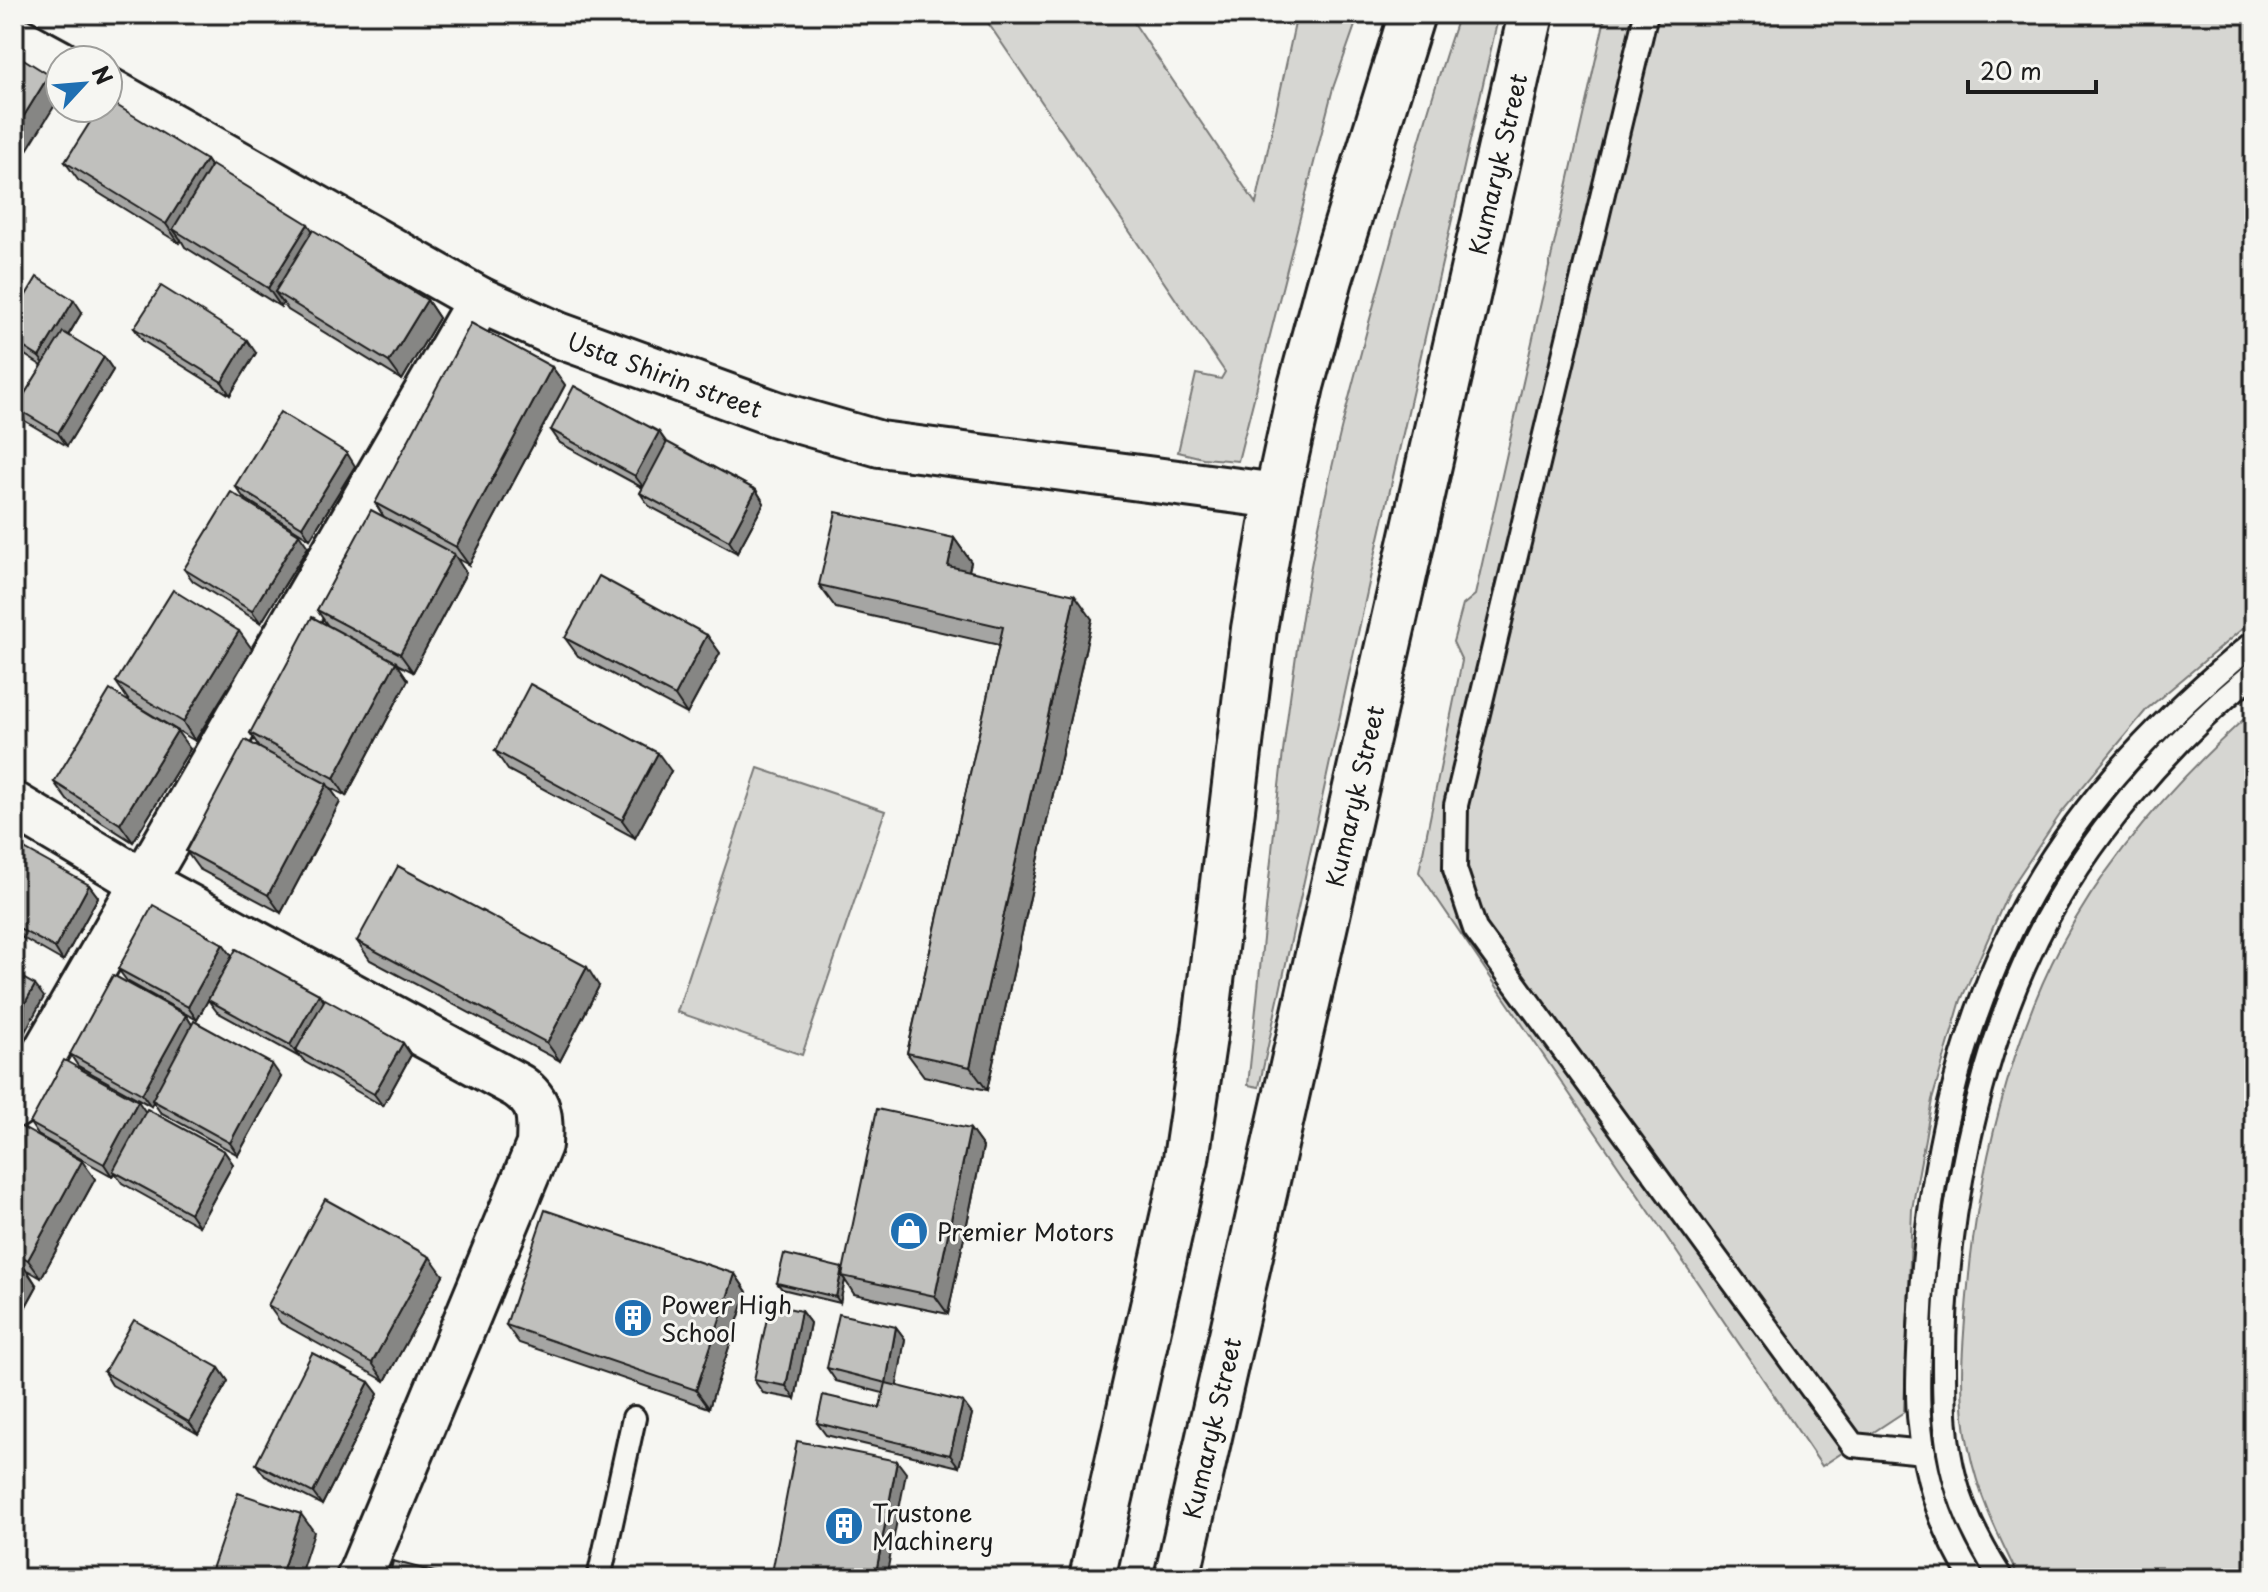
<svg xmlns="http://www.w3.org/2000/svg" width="2268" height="1592" viewBox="0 0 2268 1592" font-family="'Playpen Sans',sans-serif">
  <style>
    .green { fill: #d6d6d2; stroke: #797977; stroke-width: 2 }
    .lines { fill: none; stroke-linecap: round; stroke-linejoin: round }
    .lane-casing { stroke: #1c1c1c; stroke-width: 28 }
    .street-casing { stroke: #1c1c1c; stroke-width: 50 }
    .primary-casing { stroke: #1c1c1c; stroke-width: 50 }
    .lane { stroke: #f6f6f2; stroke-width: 22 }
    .street { stroke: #f6f6f2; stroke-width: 44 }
    .primary { stroke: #f6f6f2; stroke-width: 44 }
    .wall { fill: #a5a5a3; stroke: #1c1c1c; stroke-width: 2 }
    .shaded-wall { fill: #868684; stroke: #1c1c1c; stroke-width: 2 }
    .building { fill: #c0c0bd; stroke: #1c1c1c; stroke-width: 2 }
    .labels { text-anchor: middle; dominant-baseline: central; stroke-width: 6; stroke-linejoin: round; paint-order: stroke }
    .street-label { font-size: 24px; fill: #1c1c1c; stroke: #f6f6f2 }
    .poi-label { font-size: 24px; fill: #1c1c1c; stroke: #f6f6f2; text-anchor: start }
  </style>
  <rect width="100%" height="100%" fill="#f6f6f2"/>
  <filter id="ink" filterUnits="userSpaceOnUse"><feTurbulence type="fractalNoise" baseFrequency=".0125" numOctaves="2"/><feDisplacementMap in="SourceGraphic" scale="16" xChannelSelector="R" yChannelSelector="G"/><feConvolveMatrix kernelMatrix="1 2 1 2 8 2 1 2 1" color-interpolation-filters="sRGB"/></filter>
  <g filter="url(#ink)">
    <!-- green -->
    <g class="green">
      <polygon points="982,14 1128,14 1256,204 1297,14 1359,14 1333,88 1238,461 1203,458 1178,452 1196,374 1221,379 1225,372"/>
      <path d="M1459,14H1499L1374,560L1259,1087L1248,1085C1266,921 1278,755 1306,593C1325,485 1353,380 1382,275C1406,187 1430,100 1459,14Z"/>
      <polygon points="1606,14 2254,14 2254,619 2147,709 2061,813 2009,891 1961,1000 1932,1100 1912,1209 1904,1412 1822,1466 1419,872 1462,661 1453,642 1463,605 1475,595"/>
      <path d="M2254,710V1578H2019C1998,1535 1978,1495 1969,1449C1957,1394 1963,1341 1968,1286C1977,1178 2011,1039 2062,943C2109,855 2180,776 2254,710Z"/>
      <polygon points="758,768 885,811 802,1055 677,1012"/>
    </g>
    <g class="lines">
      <!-- lane casing -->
      <g class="lane-casing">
        <g id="lane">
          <polyline points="1646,14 1456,805 1455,869 1475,929 1853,1445 1924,1452"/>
          <polyline points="599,1578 634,1418"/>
          <path d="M1972,1578C1943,1532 1925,1479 1920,1425C1916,1393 1919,1360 1920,1328C1926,1179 1957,1024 2031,893C2086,795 2168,713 2254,642"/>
          <path d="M2001,1578C1982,1548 1964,1515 1955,1480C1944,1440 1944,1401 1944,1360C1944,1226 1977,1059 2037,938C2086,839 2169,743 2254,673"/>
        </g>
      </g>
      <!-- street casing -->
      <g class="street-casing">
        <g id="street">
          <polyline points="14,38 60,63"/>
          <polyline points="108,90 480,300 558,335 776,414 880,444 1277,496"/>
          <path d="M14,805L143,882L518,1086C542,1103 540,1118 539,1145L359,1578"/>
          <polyline points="14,1106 480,300"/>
        </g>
      </g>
      <!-- primary casing -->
      <g class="primary-casing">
        <g id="primary">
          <polyline points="1092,1578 1186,1159 1205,1030 1254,629 1277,496 1301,386 1330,279 1412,14"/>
          <polyline points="1177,1578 1531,14"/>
        </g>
      </g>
      <!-- lane -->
      <use href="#lane" class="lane"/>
      <!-- street -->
      <use href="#street" class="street"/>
      <!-- primary -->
      <use href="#primary" class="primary"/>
    </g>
    <!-- wall -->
    <g class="wall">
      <polygon points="206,160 211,167 312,231 427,300 439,318 402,380 288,310 283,303 281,307 185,247 181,240 179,243 78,180 65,162"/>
      <polygon points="82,312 68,336 104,357 113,370 67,446 25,421 16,408 42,366 14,348 14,315"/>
      <polygon points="134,328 256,353 230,395 143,341"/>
      <polygon points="552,367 565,385 469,565 456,558 466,573 413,672 397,664 408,680 346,796 329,787 340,802 281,913 199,869 186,851 260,748 250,733 328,626 317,610 384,517 375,503"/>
      <polygon points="551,430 659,432 667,443 756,490 764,503 737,553 649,506 640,493 643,488 560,443"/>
      <polygon points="355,466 310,539 244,498 235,486"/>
      <polygon points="954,538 971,562 969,571 1092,619 987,1090 924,1076 907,1053 999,645 836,608 819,585"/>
      <polygon points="308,547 261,623 193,581 184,569"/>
      <polygon points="707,635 720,653 687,714 578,656 565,638"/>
      <polygon points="252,649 195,741 129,701 116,682"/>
      <polygon points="190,749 133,842 67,800 54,782"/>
      <polygon points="495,751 671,771 635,838 508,770"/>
      <polygon points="14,855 89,885 98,897 63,961 14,933"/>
      <polygon points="357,941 599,986 560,1061 370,960"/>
      <polygon points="223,944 232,956 197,1020 127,981 118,969"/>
      <polygon points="319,994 324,1001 403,1043 411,1055 383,1106 305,1062 300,1056 299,1057 217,1012 208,1000"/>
      <polygon points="186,1015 192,1025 281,1077 238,1155 160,1112 153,1102 151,1106 78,1066 70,1054"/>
      <polygon points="146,1112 224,1151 233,1164 199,1226 122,1183 115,1173 112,1176 38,1135 30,1123"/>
      <polygon points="14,1123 95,1179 41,1278 27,1270 37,1286 14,1328"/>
      <polygon points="970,1129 983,1147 948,1314 854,1294 845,1280 840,1303 782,1289 777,1283 842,1268 843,1269"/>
      <polygon points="735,1274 747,1292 709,1408 519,1343 506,1325"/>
      <polygon points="443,1275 385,1381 281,1323 268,1305"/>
      <polygon points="801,1311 810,1323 795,1399 763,1393 754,1380"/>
      <polygon points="896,1327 905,1339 896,1386 972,1414 959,1467 826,1435 817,1423 880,1408 883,1393 836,1381 827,1368"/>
      <polygon points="219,1368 228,1381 198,1434 112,1385 104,1372"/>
      <polygon points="369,1382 378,1394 322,1505 265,1476 256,1464"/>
    </g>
    <!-- shaded-wall -->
    <g class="shaded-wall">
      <polygon points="49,75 60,90 60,97 14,171 14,132"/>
      <polygon points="206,160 218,178 173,229 181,240 179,243 166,224"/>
      <polygon points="308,224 320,242 275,292 283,303 281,307 268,288"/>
      <polygon points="74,300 82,312 48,369 39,357"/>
      <polygon points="427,300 439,318 402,380 389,362"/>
      <polygon points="247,340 256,353 230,395 222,382"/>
      <polygon points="104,357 113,370 67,446 58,433"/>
      <polygon points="552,367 565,385 469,565 456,547"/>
      <polygon points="659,432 667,444 644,488 635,476"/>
      <polygon points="347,453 355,466 310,539 302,527"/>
      <polygon points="756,490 764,503 737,553 729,541"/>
      <polygon points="299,534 308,547 261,623 252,611"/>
      <polygon points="954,538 971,562 964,590 948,566"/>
      <polygon points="454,554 466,573 413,672 400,654"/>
      <polygon points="1075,595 1092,619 987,1090 970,1067"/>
      <polygon points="239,631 252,649 195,741 183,722"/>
      <polygon points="707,635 720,653 687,714 675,696"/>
      <polygon points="396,662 408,680 346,796 334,778"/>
      <polygon points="177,731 190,749 133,842 120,824"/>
      <polygon points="658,753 671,771 635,838 622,820"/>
      <polygon points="327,784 340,802 281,913 268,895"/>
      <polygon points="89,885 98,897 63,961 55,948"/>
      <polygon points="223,944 232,956 197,1020 188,1007"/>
      <polygon points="587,967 599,986 560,1061 547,1043"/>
      <polygon points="35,985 44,997 14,1052 14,1023"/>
      <polygon points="319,994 327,1006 296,1050 300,1056 299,1057 290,1045"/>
      <polygon points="186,1015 194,1028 152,1100 153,1102 151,1106 142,1094"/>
      <polygon points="403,1043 411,1055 383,1106 374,1094"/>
      <polygon points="272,1064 281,1077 238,1155 230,1143"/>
      <polygon points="138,1101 147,1114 112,1176 104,1164"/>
      <polygon points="970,1129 983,1147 948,1314 935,1296"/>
      <polygon points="224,1151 233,1164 199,1226 190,1213"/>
      <polygon points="82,1161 95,1179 41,1278 28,1260"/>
      <polygon points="430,1257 443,1275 385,1381 372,1363"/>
      <polygon points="24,1267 37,1286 14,1328 14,1287"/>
      <polygon points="842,1268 846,1274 842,1276 845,1280 840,1303 836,1297"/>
      <polygon points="735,1274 747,1292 709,1408 696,1390"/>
      <polygon points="801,1311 810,1323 795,1399 786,1386"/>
      <polygon points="896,1327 905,1339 895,1396 886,1383"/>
      <polygon points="219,1368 228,1381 198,1434 189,1422"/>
      <polygon points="369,1382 378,1394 322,1505 313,1493"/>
      <polygon points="963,1402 972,1414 959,1467 950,1455"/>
      <polygon points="897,1461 906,1473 886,1578 875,1578"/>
      <polygon points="301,1514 314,1532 299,1578 280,1578"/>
    </g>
    <!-- building -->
    <g class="building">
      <polygon points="14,53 49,75 14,132"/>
      <polygon points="108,100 206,160 166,224 65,162 99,108 108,108"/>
      <polygon points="212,165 308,224 268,288 173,229"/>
      <polygon points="313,230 427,300 389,362 275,292"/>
      <polygon points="37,277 74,300 39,357 14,341 14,315"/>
      <polygon points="161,286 247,340 222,382 134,328"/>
      <polygon points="471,323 552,367 456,547 375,503"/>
      <polygon points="63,332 104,357 58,433 16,408"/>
      <polygon points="574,386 659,432 635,476 551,430"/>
      <polygon points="280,412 347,453 302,527 235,486"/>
      <polygon points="667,442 756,490 729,541 640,493"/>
      <polygon points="231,492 299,534 252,611 184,569"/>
      <polygon points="371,510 454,554 400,654 317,610"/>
      <polygon points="836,512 954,538 948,566 1075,595 970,1067 907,1053 1003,627 819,585"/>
      <polygon points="599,576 707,635 675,696 565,638"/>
      <polygon points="173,590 239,631 183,722 116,682"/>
      <polygon points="312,617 396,662 334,778 250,733"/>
      <polygon points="530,684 658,753 622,820 495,751"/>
      <polygon points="110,690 177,731 120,824 54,782"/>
      <polygon points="245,740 327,784 268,895 186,851"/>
      <polygon points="19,846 89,885 55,948 14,926 14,855"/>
      <polygon points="398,866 587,967 547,1043 357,941"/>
      <polygon points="153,905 223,944 188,1007 118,969"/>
      <polygon points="236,949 319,994 290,1045 208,1000"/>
      <polygon points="14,973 35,985 14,1023"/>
      <polygon points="113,975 186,1015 142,1094 70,1054"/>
      <polygon points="325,999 403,1043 374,1094 296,1050"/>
      <polygon points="194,1021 272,1064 230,1143 152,1100"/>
      <polygon points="64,1060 138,1101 104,1164 30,1123"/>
      <polygon points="147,1109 224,1151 190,1213 113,1171"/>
      <polygon points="877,1109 970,1129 935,1296 842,1276"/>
      <polygon points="14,1123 82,1161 28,1260 14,1252"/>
      <polygon points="325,1199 430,1257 372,1363 268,1305"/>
      <polygon points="545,1210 735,1274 696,1390 506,1325"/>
      <polygon points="784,1254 842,1268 836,1297 777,1283"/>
      <polygon points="14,1262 24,1267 14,1287"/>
      <polygon points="770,1304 801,1311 786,1386 754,1380"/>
      <polygon points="839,1314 896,1327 886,1383 827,1368"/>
      <polygon points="134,1320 219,1368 189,1422 104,1372"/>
      <polygon points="312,1353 369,1382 313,1493 256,1464"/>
      <polygon points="886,1383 963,1402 950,1455 817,1423 823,1395 880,1408"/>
      <polygon points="797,1441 897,1461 875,1578 771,1578"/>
      <polygon points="238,1493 301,1514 280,1578 209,1578"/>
      <polygon points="393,1561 457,1578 389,1578"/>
    </g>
  </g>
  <!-- icons -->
  <defs>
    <g id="shop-disc" transform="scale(2)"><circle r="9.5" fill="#1f6fb2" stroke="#f6f6f2"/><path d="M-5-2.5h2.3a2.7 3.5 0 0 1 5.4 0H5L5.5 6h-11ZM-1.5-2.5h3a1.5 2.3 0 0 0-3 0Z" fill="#fff"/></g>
    <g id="building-disc" transform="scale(2)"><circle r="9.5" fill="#1f6fb2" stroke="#f6f6f2"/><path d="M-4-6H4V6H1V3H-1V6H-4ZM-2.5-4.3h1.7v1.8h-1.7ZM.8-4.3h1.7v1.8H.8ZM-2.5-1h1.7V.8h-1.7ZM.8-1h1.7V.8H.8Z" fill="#fff"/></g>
  </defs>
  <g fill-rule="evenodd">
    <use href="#shop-disc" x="909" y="1231"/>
    <use href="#building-disc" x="633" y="1318"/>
    <use href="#building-disc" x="844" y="1526"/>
  </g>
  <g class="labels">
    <!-- street labels -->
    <g class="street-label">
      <text transform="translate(1497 164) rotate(-77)">Kumaryk Street</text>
      <text transform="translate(665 374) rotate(20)">Usta Shirin street</text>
      <text transform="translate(1354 796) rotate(-77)">Kumaryk Street</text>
      <text transform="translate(1211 1428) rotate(-77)">Kumaryk Street</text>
    </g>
    <!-- poi labels -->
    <g class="poi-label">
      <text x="937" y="1231">Premier Motors</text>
      <text x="661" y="1304">Power High<tspan x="661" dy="28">School</tspan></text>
      <text x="872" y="1512">Trustone<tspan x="872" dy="28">Machinery</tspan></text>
    </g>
  </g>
  <!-- margin -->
  <rect width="2268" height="1592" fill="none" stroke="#f6f6f2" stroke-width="48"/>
  <rect x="24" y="24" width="2220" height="1544" fill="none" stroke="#1c1c1c" stroke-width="3" filter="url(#ink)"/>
  <!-- north arrow -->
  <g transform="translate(84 84) rotate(64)"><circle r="38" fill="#f6f6f2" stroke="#9f9f9c" stroke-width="2"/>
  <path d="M0-6L14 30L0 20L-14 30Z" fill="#1f6fb2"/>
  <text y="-12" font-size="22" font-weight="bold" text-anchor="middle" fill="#1c1c1c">N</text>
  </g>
  <!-- scale -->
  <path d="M1968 80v12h128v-12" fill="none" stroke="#1c1c1c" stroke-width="4"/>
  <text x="1980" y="80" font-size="24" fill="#1c1c1c" stroke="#f6f6f2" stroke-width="6" paint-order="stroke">20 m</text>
</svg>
